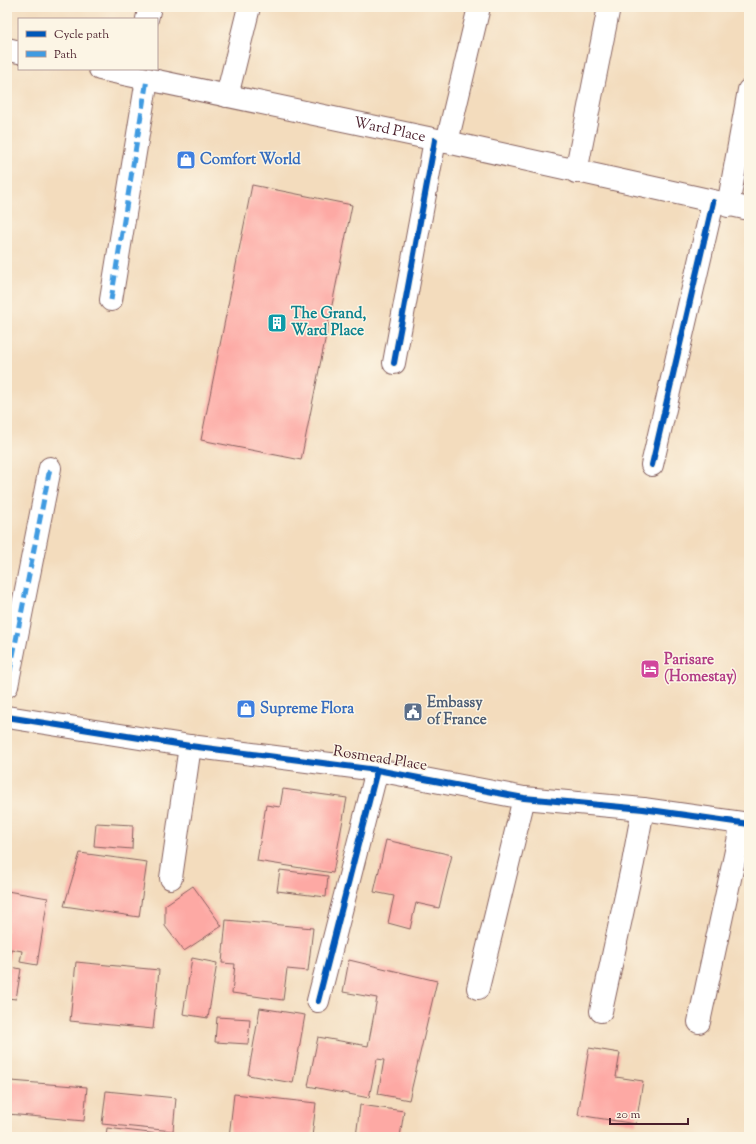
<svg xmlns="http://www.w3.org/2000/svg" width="756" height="1144" viewBox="0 0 756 1144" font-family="'Sorts Mill Goudy',serif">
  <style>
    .building { fill: #fda9a4 }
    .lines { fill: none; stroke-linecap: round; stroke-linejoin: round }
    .street-casing { stroke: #85615e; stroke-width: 24 }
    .secondary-casing { stroke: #85615e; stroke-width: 24 }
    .primary-casing { stroke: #85615e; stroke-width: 24 }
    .street { stroke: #fff; stroke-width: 22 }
    .secondary { stroke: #fff; stroke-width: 22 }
    .primary { stroke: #fff; stroke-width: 22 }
    .quiet { stroke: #409be1; stroke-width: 5; stroke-dasharray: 10 5; stroke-linecap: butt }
    .cycleway-casing { stroke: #fcf5e5; stroke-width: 8 }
    .cycleway { stroke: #0057b8; stroke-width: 6 }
    .labels { text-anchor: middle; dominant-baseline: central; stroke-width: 3; stroke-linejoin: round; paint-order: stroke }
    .street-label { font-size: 15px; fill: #4a1f2b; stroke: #fcf5e5 }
    .shop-label { font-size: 15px; font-weight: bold; fill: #366cbe; stroke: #fcf5e5; text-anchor: start }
    .culture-label { font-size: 15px; font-weight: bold; fill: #0d838f; stroke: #fcf5e5; text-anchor: start }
    .hotel-label { font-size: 15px; font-weight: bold; fill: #b23c85; stroke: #fcf5e5; text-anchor: start }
    .service-label { font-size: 15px; font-weight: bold; fill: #4e5e75; stroke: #fcf5e5; text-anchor: start }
  </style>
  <rect width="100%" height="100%" fill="#fcf5e5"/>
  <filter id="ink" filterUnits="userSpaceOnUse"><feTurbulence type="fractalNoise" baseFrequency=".025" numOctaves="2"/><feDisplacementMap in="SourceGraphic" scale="8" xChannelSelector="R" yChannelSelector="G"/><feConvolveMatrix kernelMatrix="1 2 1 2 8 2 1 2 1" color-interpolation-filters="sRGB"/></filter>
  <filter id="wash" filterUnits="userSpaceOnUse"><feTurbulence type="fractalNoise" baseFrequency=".012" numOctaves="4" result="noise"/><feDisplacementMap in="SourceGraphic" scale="16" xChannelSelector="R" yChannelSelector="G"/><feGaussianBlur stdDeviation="0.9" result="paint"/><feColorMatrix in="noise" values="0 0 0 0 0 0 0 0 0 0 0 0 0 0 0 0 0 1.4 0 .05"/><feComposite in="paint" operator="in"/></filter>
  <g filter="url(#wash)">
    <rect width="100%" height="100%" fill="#f3dcbd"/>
    <g id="blocks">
      <!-- building -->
      <g class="building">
        <polygon points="252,185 352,205 301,460 201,440"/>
        <polygon points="283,789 347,798 333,873 257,861 266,805 280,807"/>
        <polygon points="96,823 133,825 132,849 94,846"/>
        <polygon points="386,840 452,855 439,908 416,903 410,929 388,923 394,896 374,892"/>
        <polygon points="80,853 147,862 139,917 64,906"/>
        <polygon points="280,870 328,876 326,897 277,891"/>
        <polygon points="193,886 222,926 184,951 165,926 165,905"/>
        <polygon points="7,891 48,898 37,965 20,962 22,951 11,949 9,959 7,959"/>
        <polygon points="226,920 313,928 308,971 287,969 283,1000 232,993 235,964 222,963"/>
        <polygon points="192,958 217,963 208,1018 183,1014"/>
        <polygon points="349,960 437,981 409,1100 378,1094 384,1060 377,1059 369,1098 308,1086 318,1037 368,1046 377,998 343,992"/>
        <polygon points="76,962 159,970 153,1029 70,1021"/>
        <polygon points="7,966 21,969 16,999 7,998"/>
        <polygon points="260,1008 305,1015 293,1083 248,1075"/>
        <polygon points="217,1017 250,1019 248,1044 215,1042"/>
        <polygon points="589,1048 620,1053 616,1077 643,1081 636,1124 578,1115"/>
        <polygon points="11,1081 87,1087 84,1121 8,1114"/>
        <polygon points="106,1091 176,1098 173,1131 102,1124"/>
        <polygon points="234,1094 316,1103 312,1137 229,1137"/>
        <polygon points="360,1105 404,1111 400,1137 356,1137"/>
        <polygon points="107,1128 167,1135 167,1137 106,1137"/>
      </g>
    </g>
  </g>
  <g filter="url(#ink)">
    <use href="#blocks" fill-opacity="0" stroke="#85615e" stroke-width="1"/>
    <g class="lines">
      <!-- street casing -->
      <g class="street-casing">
        <g id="street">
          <polyline points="147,19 150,7"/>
          <polyline points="227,96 249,7"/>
          <polyline points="447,142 479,7"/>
          <polyline points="576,172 609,7"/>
          <polyline points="728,206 749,90"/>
          <polyline points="111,300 147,79"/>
          <polyline points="394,363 435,140"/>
          <polyline points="652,465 713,202"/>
          <polyline points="7,686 50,468"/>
          <polyline points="171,878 190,746"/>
          <polyline points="478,988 524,798"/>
          <polyline points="318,1001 377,770"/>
          <polyline points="601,1011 633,863 643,809"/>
          <polyline points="699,1022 742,823"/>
        </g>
      </g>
      <!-- secondary casing -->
      <g class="secondary-casing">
        <polyline id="secondary" points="7,717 190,746 377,770 524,798 643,809 749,824"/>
      </g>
      <!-- primary casing -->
      <g class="primary-casing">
        <g id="primary">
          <polyline points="7,49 19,52"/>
          <path id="s1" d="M100,69L447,142L749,209"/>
        </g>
      </g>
      <!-- street -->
      <use href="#street" class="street"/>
      <!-- secondary -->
      <use href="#secondary" class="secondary"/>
      <!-- primary -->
      <use href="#primary" class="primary"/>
      <!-- quiet -->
      <g class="quiet">
        <polyline points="111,300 147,79"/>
        <polyline points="7,686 50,468"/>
      </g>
      <!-- cycleway casing -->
      <g class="cycleway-casing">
        <g id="cycleway">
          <polyline points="394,363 435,140"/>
          <polyline points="652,465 713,202"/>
          <polyline points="7,717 190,746 377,770 524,798 643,809 749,824"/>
          <polyline points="318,1001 377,770"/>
        </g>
      </g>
      <!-- cycleway -->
      <use href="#cycleway" class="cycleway"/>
    </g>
  </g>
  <!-- icons -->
  <defs>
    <g id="shop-square" transform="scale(1)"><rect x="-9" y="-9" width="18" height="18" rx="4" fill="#3f7fe0" stroke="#fcf5e5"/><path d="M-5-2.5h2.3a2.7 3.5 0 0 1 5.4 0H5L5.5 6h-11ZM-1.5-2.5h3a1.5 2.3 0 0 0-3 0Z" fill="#fff"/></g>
    <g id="building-square" transform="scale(1)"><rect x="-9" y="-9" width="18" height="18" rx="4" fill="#0f9aa8" stroke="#fcf5e5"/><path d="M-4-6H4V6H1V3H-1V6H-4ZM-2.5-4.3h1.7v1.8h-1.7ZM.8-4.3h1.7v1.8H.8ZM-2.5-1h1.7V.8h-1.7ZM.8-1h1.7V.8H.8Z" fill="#fff"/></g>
    <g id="hotel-square" transform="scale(1)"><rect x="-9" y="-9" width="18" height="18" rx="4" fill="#d1479c" stroke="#fcf5e5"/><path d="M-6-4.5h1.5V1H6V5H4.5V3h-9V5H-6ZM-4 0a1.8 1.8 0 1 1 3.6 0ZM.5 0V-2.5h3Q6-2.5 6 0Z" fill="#fff"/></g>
    <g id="civic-square" transform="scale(1)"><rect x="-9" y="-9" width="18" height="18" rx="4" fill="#5c6f8a" stroke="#fcf5e5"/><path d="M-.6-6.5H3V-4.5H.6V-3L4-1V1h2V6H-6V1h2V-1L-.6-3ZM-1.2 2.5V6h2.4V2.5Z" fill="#fff"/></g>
  </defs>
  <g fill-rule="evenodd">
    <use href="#shop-square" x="186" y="160"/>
    <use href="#building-square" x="277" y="323"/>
    <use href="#hotel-square" x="650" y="669"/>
    <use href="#shop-square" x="246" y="709"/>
    <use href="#civic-square" x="413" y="712"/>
  </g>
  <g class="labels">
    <!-- street labels -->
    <g class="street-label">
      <text stroke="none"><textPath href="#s1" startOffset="296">Ward Place</textPath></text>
      <text transform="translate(380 759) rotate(9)">Rosmead Place</text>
    </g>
    <!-- shop labels -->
    <g class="shop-label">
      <text x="200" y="160">Comfort World</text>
      <text x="260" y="709">Supreme Flora</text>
    </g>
    <!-- culture labels -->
    <g class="culture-label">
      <text x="291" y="314">The Grand,<tspan x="291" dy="17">Ward Place</tspan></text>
    </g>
    <!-- hotel labels -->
    <g class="hotel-label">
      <text x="664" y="660">Parisare<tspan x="664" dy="17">(Homestay)</tspan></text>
    </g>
    <!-- service labels -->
    <g class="service-label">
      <text x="427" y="703">Embassy<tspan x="427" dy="17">of France</tspan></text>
    </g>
  </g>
  <!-- margin -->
  <rect width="756" height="1144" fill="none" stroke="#fcf5e5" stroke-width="24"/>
  <!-- legend -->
  <rect x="18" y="18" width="140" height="52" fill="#fcf5e5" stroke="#b59f9b"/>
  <rect x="26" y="31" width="20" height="6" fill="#0057b8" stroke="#b59f9b"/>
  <text x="54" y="38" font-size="12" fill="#4a1f2b">Cycle path</text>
  <rect x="26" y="51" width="20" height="6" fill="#409be1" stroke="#b59f9b"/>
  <text x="54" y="58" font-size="12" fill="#4a1f2b">Path</text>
  <!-- scale -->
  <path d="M610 1118v6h78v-6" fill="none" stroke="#4a1f2b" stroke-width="2"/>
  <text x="616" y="1118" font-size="12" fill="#4a1f2b" stroke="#fcf5e5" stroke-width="3" paint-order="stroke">20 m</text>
</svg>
